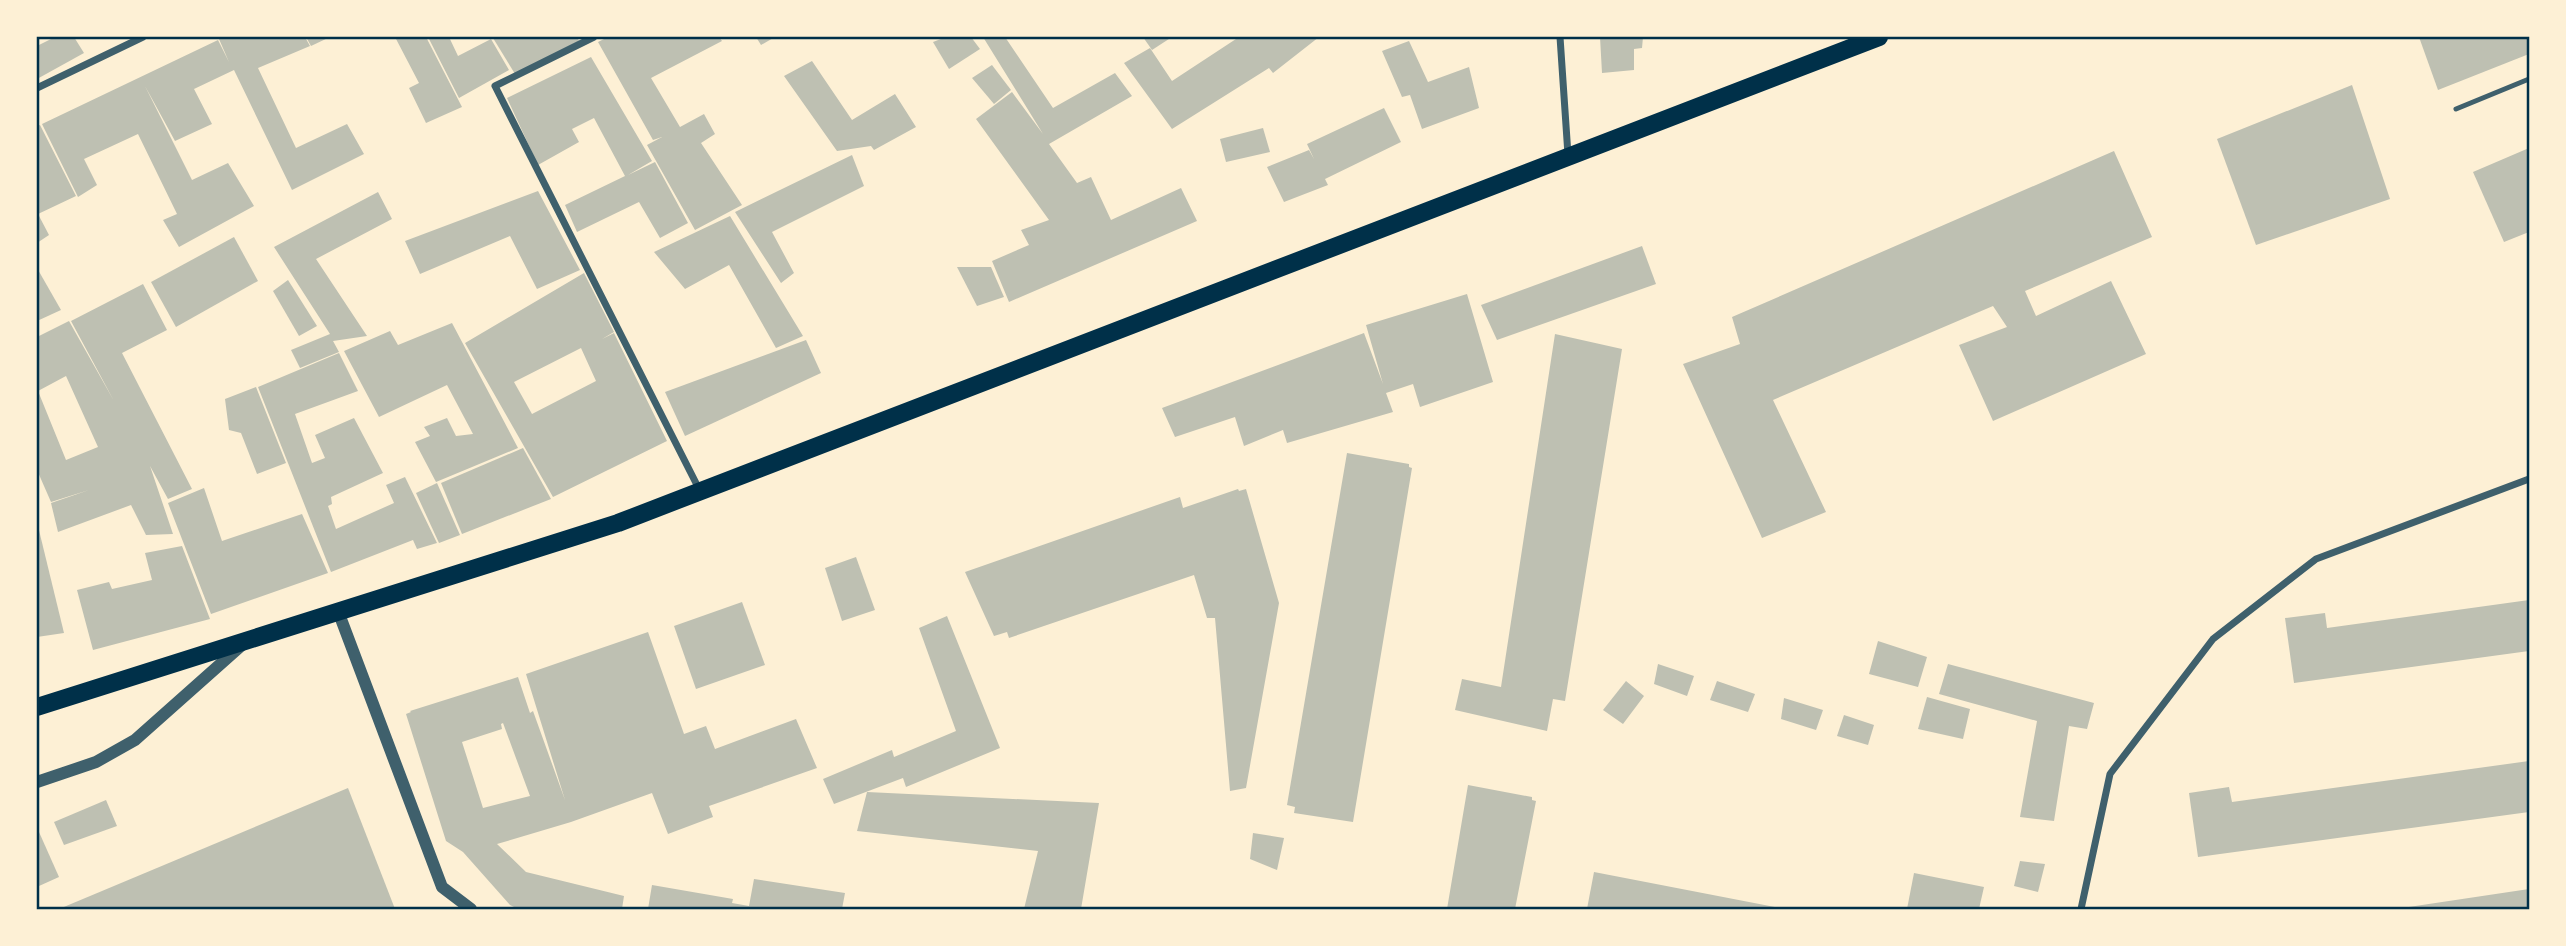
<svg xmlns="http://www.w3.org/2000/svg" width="2566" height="946" viewBox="0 0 2566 946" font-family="'Source Sans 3',sans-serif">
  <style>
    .building { fill: #bec0b2; fill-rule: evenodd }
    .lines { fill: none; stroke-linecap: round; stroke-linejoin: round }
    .service { stroke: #3f606c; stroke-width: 5 }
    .minor { stroke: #3f606c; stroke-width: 7 }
    .tertiary { stroke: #3f606c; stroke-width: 12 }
    .primary { stroke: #003049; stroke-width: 18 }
    .neatline { fill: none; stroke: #003049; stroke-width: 2.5 }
  </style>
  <rect width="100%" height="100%" fill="#fdf0d5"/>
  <!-- building -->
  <g class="building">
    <polygon points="55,37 74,37 84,53 37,79 37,46"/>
    <polygon points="224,37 305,37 310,46 258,68 296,148 347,124 364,154 292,190 234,70 194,89 212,124 175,141 145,86 192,180 228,163 254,206 179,247 163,220 177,214 138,134 84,159 97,185 78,197 42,124 218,40 229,62 219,39"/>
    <polygon points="306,37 330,37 311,46"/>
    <polygon points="395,37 426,37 462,107 426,123 409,88 419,83"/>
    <polygon points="428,37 449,37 458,56 491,39 509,70 459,98"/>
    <polygon points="495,37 577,37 579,41 515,74 493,38"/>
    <polygon points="608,37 719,37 722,41 651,78 680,127 704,114 715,134 701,143 742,205 695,230 647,145 662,137 653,140 598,42"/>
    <polygon points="756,37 775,37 761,45"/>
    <polygon points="946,37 971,37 980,49 949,69 933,42"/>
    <polygon points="983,37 1005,37 1053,108 1115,73 1132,96 1049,144 1077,183 1091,177 1111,220 1181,188 1197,221 1009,302 992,261 1029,245 1021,230 1049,220 976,119 1012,92 1043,134"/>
    <polygon points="1143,37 1172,37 1152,50"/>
    <polygon points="1239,37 1319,37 1273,73 1269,68 1172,129 1124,63 1150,48 1172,81"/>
    <polygon points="1600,37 1643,37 1642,48 1634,49 1634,70 1602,73"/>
    <polygon points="2419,37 2529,37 2529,54 2438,90"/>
    <polygon points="1409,41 1428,82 1469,67 1479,108 1422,129 1410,95 1402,97 1382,51"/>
    <polygon points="591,57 652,161 628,175 655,162 688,223 660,238 639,202 577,232 565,205 625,176 594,118 572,129 579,142 538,165 507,98"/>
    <polygon points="812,61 852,120 895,94 916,127 874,150 871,146 837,151 784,76"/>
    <polygon points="992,65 1011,90 994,104 972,78"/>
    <polygon points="2352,85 2390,199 2256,245 2217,139"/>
    <polygon points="1384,108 1401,142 1325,179 1328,185 1284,202 1267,167 1309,150 1314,159 1307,144"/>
    <polygon points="40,125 76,196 38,214 49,235 37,243 37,126"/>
    <polygon points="1263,128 1270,152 1226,162 1220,139"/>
    <polygon points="2529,148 2529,232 2504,242 2473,172"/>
    <polygon points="2114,151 2152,237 2025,291 2036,316 2111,281 2146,354 1993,421 1959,345 2007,327 1993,306 1773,400 1826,512 1762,538 1683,364 1740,344 1732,317"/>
    <polygon points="852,155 864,186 772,232 794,273 781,283 735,212"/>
    <polygon points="538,191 580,270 537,289 510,236 420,274 405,241"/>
    <polygon points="378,192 392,219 316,259 367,336 333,341 339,352 300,368 291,350 330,334 274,247"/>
    <polygon points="730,216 803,336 776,348 729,265 685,289 654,252"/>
    <polygon points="234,237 258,281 176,327 151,282"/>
    <polygon points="1642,246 1656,284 1497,340 1481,305"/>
    <polygon points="957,267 991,267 1004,297 977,306"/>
    <polygon points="37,268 61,310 37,321"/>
    <path d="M584,273L614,332L602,339L614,333L667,441L553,497L465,343ZM581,348L596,381L532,414L514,382Z"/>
    <polygon points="288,280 317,326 299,336 273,291"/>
    <path d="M143,284L167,330L122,353L192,489L168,499L150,466L173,534L146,535L131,505L58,532L51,503L89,490L51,502L37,470V337L69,321L114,401L71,321ZM66,376L98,447L66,460L38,391Z"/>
    <polygon points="1467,294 1493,382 1420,407 1413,384 1386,393 1393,412 1287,443 1283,430 1244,446 1235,417 1175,437 1162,408 1364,333 1383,384 1366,325"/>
    <polygon points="452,323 518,448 436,482 415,442 430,436 424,427 447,418 456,436 473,434 447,385 379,417 344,351 390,331 398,345"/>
    <polygon points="1555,334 1622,349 1565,701 1553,699 1547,731 1455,710 1462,679 1501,687"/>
    <polygon points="806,340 821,373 685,436 665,392"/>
    <polygon points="339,353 358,391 295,414 312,463 325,458 315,435 354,418 383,473 331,497 332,504 328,506 336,529 394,503 386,485 405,477 437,543 417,549 413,540 331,572 258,387"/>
    <polygon points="256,387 286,463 257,474 241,433 229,430 225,399"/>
    <polygon points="523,448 551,499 462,534 441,483"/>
    <polygon points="1347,453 1409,464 1409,467 1412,468 1353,822 1294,813 1295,807 1287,805"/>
    <polygon points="437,483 460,535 439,543 416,493"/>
    <polygon points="204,488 222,541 302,514 328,573 211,614 168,503"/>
    <polygon points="1238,489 1239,491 1246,489 1279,603 1246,788 1230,791 1215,618 1207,618 1194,575 1009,638 1007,632 994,636 965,572 1180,497 1183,508"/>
    <polygon points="37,522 64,633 37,637"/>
    <polygon points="182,546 210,619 93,650 77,590 109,582 112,589 152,580 145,553"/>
    <polygon points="856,557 875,610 842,621 825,568"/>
    <polygon points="2529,600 2529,651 2294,683 2285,618 2325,613 2327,628"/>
    <polygon points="742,602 765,665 696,689 674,626"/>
    <polygon points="947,616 1000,748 906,787 903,778 834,804 823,779 892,750 894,757 956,731 919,628"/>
    <path d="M648,632L684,734L706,726L715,749L796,719L817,768L709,806L713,817L668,834L652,793L571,822L497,844L526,872L624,896L622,909H518L510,905L463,852L446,841L406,714L411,712L410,711L518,677L530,713L533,711L565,800L526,674ZM503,723L530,796L483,808L462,742L502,729L501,724Z"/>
    <polygon points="1878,641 1927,657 1918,687 1869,674"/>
    <polygon points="1658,664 1694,676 1687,696 1654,684"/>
    <polygon points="1948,664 2094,703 2087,729 2069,726 2054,821 2020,817 2037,721 1939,694"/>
    <polygon points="1626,681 1644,696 1623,724 1603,710"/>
    <polygon points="1717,681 1755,694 1748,712 1710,700"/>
    <polygon points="1927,697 1970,709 1963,739 1918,729"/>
    <polygon points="1784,698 1823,710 1816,730 1781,719"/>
    <polygon points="1844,715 1874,725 1868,745 1837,736"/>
    <polygon points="2529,761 2529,812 2198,857 2189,793 2229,787 2232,802"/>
    <polygon points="1468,785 1532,797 1532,800 1536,801 1515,909 1447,909"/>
    <polygon points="348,788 395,909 59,909"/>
    <polygon points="867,792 1099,803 1081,909 1024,909 1038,851 857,831"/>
    <polygon points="106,800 117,826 64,845 54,822"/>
    <polygon points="39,832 59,877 39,886 37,833"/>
    <polygon points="1253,833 1284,838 1277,870 1250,859"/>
    <polygon points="2020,861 2045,864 2038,892 2014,886"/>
    <polygon points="1594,872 1780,908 1780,909 1587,909"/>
    <polygon points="1914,873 1984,887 1979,909 1907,909"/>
    <polygon points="754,879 845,893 842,909 648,909 652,885 733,899 732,903 749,906"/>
    <polygon points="2529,889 2529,909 2402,909 2402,908"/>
  </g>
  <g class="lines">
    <!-- service -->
    <polyline class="service" points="2456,109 2529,79"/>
    <!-- minor -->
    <g class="minor">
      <polyline points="594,37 495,86 699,489"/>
      <polyline points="1560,37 1568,155"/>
      <polyline points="37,88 143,37"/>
      <polyline points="2081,909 2110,774 2213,639 2316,559 2529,479"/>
    </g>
    <!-- tertiary -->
    <g class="tertiary">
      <polyline points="338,611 442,887 471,909"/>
      <polyline points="37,782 96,762 135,740 243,644"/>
    </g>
    <!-- primary -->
    <polyline class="primary" points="37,707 618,523 1879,37"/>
  </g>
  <!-- border -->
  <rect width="2566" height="946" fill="none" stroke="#fdf0d5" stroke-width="77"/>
  <rect x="38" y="38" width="2490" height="870" class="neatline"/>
</svg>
